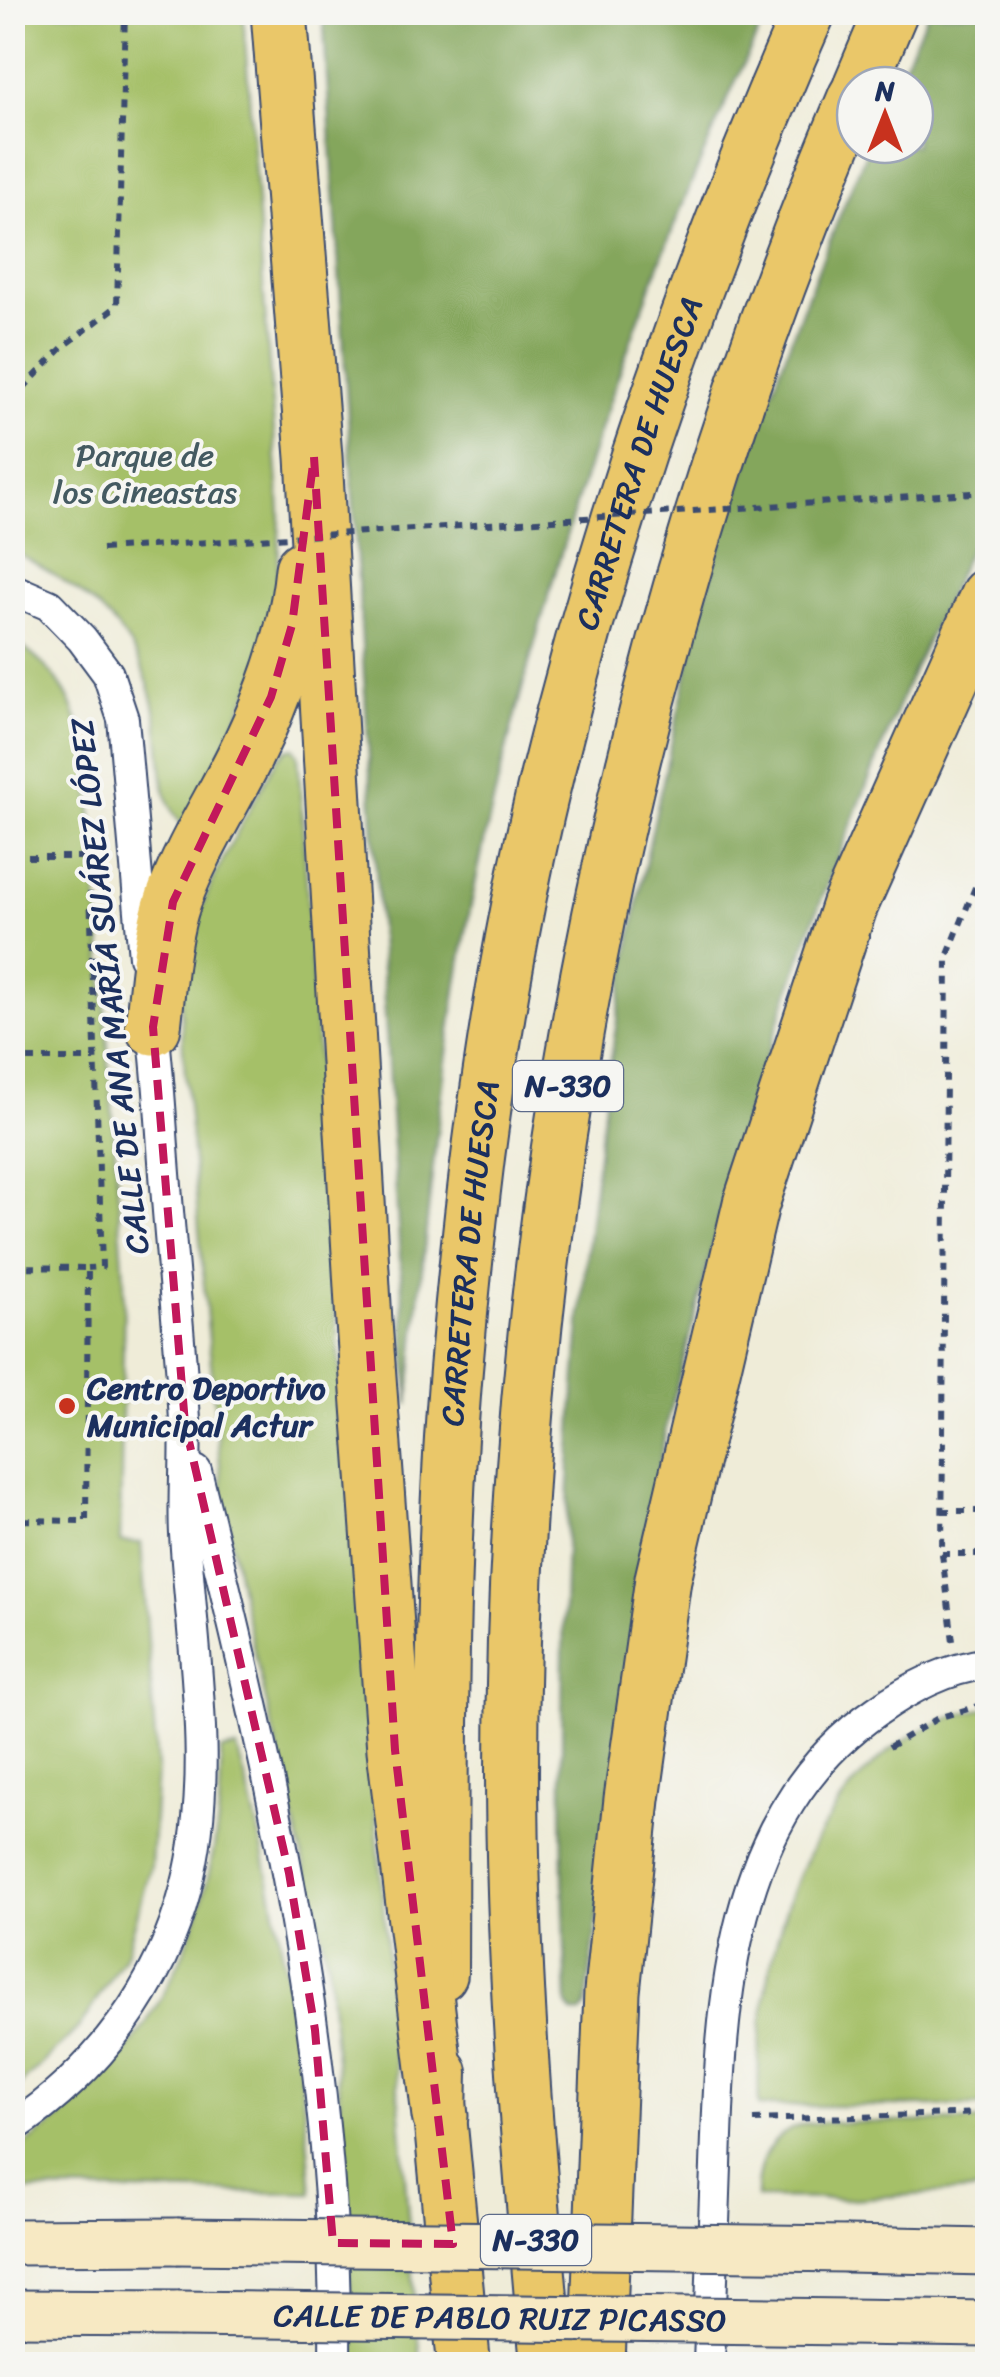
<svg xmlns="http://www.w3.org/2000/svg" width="1000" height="2377" viewBox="0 0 1000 2377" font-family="Sriracha,sans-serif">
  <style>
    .green { fill: #a5c067; stroke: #607862; stroke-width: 2.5 }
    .forest { fill: #84a65c; stroke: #506a5d; stroke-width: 2.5 }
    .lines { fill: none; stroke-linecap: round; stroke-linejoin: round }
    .minor-casing { stroke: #3b4b70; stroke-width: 34 }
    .secondary-casing { stroke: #3b4b70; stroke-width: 49 }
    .trunk-casing { stroke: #3b4b70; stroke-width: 56 }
    .motorway-casing { stroke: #3b4b70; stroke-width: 59 }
    .path { stroke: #3b4b70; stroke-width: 6; stroke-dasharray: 8 8; stroke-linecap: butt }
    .minor { stroke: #fff; stroke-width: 30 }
    .secondary { stroke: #f7e9c3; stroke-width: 45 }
    .trunk { stroke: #eac769; stroke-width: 52 }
    .motorway { stroke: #eac769; stroke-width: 55 }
    .secondary-bridge-casing { stroke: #3b4b70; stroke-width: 49; stroke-linecap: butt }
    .path-bridge { stroke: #3b4b70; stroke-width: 6; stroke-dasharray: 8 8; stroke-linecap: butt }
    .secondary-bridge { stroke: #f7e9c3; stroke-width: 45 }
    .marked { fill: none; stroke: #c2185b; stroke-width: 8; stroke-dasharray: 20 12; stroke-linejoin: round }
    .poi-dot { fill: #c8321e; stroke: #f6f6f2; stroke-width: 4 }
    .labels { text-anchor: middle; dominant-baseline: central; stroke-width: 8; stroke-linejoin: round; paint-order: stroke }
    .shield { fill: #f6f6f2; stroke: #5d6b8a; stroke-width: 2.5 }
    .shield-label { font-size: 30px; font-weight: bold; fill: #1b2f5e }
    .park-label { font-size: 32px; fill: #445a61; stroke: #f6f6f2 }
    .street-label { font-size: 32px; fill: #1b2f5e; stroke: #f6f6f2 }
    .poi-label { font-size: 32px; font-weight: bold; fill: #1b2f5e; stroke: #f6f6f2; text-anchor: start }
  </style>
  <rect width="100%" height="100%" fill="#f6f6f2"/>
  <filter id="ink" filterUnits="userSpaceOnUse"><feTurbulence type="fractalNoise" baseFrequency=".01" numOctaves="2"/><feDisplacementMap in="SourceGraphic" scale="20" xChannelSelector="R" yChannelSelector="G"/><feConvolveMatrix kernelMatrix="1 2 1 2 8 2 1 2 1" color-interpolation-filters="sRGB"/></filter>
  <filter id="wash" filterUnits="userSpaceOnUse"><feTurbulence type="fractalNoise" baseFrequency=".0048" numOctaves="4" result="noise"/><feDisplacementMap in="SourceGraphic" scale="40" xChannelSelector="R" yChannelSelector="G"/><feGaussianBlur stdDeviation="2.25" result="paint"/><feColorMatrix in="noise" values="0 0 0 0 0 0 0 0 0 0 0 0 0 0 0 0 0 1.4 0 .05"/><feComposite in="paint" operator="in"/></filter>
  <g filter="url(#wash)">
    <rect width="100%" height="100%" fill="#efecd8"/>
    <!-- green -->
    <g class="green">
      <path d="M13,13H243L280,513L277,592L265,656L186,830C158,797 164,776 159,736C149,635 95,596 13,551Z"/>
      <path d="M13,640C65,678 73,698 88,760L124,1281L120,1542L141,1543L157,1768L151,1866L127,1951L81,2025L13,2092Z"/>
      <path d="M294,748L298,755L331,1256L420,2364H353L344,2154L328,1964L245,1612L223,1498L183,1050C182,1030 180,1008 182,988C191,903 238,832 277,759L286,750Z"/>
      <path d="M987,1708V2106H759C752,1954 813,1738 987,1708Z"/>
      <path d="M237,1748C278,1892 300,2044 312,2193L13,2190V2152C153,2067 224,1912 221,1751Z"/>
      <path d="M987,2121V2190L849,2199L757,2198C756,2162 770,2133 807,2123Z"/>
    </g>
    <!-- forest -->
    <g class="forest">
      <path d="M323,13H768C682,188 616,370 560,557C518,697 480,839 457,984C436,1123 422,1264 409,1405Z"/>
      <path d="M928,13H987V512L907,684L815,916L745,1120L666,1428L647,1532L586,2006L581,2013L572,2012L567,2006C550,1589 573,1170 667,762C683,691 698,618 719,548C762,411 813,277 869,145H915V85H894Z"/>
    </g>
  </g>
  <g filter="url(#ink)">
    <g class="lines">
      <!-- minor casing -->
      <g class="minor-casing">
        <g id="minor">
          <polyline points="12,589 49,605 82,639 108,674 123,719 144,957"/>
          <path d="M196,1471C269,1764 339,2060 335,2364"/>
          <path d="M12,2128C98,2071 160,1988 186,1888C216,1774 192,1650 185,1534C183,1496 187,1458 185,1420C180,1342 172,1264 166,1186C161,1128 159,1070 151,1012"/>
          <path d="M709,2364C711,2298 714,2232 716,2166C721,2002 728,1814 877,1711C911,1687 946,1669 988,1663"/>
        </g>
      </g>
      <!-- secondary casing -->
      <g class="secondary-casing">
        <g id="secondary">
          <polyline points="12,2242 177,2241"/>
          <polyline points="847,2249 988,2252"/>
          <polyline points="12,2313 178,2314"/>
          <polyline points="849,2322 988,2324"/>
        </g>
      </g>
      <!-- trunk casing -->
      <g class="trunk-casing">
        <g id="trunk">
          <polyline points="860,85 891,12"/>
          <path id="s1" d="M441,1974C442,1765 439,1555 458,1347C474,1160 500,970 544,787C608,521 698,263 809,12"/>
          <polyline points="441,2072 440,2116 464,2364"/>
          <path d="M547,2364C529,2167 512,1970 512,1772C512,1197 629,624 855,96"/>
        </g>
      </g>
      <!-- motorway casing -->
      <g class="motorway-casing">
        <g id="motorway">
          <polyline points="279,12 314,457 364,1322 395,1750 440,2116"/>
          <path d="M153,1027C158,985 160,938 174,898C192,849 220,806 243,760C272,702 297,634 303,569"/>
          <polyline points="597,2364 612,1992 632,1799 663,1579 751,1204 849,907 988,596"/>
        </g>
      </g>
      <!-- path -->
      <g class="path">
        <polyline points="12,400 62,348 117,306 125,12"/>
        <polyline points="12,857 89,857 102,1267 88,1268"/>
        <polyline points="12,1059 95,1059"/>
        <polyline points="12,1267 88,1268 86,1521 12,1520"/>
        <polyline points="942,1511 988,1511"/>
        <polyline points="942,1554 988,1554"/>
        <polyline points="953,1641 942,1554 947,957 988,855"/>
        <polyline points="12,1734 14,1734"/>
        <polyline points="889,1747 938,1718 988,1703"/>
        <polyline points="753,2120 988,2113"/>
      </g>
      <!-- minor -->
      <use href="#minor" class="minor"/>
      <!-- secondary -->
      <use href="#secondary" class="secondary"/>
      <!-- trunk -->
      <use href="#trunk" class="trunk"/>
      <!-- motorway -->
      <use href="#motorway" class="motorway"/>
      <!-- secondary-bridge casing -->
      <g class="secondary-bridge-casing">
        <g id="secondary-bridge">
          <polyline points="177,2241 847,2249"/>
          <path id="s2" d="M178,2314L849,2322"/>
        </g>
      </g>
      <!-- path-bridge -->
      <polyline class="path-bridge" points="102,549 988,492"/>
      <!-- secondary-bridge -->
      <use href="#secondary-bridge" class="secondary-bridge"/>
    </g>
  </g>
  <!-- marked area -->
  <path class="marked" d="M314,457L395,1750L453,2244L333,2243L315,2030L289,1873L185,1424L153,1027L173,902L271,697L292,625Z"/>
  <!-- markers -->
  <circle class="poi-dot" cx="67" cy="1406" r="10"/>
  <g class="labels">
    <!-- shield labels -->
    <g class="shield">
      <rect x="513" y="1061" width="110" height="50" rx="8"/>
      <rect x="481" y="2215" width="110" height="50" rx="8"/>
    </g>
    <g class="shield-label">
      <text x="568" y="1086">N-330</text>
      <text x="536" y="2240">N-330</text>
    </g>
    <!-- park labels -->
    <g class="park-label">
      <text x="145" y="455">Parque de<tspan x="145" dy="37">los Cineastas</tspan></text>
    </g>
    <!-- street labels -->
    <g class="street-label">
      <text stroke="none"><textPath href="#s1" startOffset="1532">CARRETERA DE HUESCA</textPath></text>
      <text transform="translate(110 986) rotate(-96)">CALLE DE ANA MARÍA SUÁREZ LÓPEZ</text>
      <text stroke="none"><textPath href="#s1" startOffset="722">CARRETERA DE HUESCA</textPath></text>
      <text stroke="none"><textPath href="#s2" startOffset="322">CALLE DE PABLO RUIZ PICASSO</textPath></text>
    </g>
    <!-- poi labels -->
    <g class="poi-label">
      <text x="87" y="1388">Centro Deportivo<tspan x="87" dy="37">Municipal Actur</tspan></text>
    </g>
  </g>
  <!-- margin -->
  <rect width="1000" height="2377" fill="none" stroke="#f6f6f2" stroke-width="50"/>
  <!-- north arrow -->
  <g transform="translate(885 115)"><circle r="48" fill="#f6f6f2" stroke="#9ea6b7" stroke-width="2.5"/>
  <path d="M0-8L18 38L0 25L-18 38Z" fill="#c8321e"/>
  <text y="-15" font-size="28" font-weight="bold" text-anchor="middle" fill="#1b2f5e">N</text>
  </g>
</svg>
